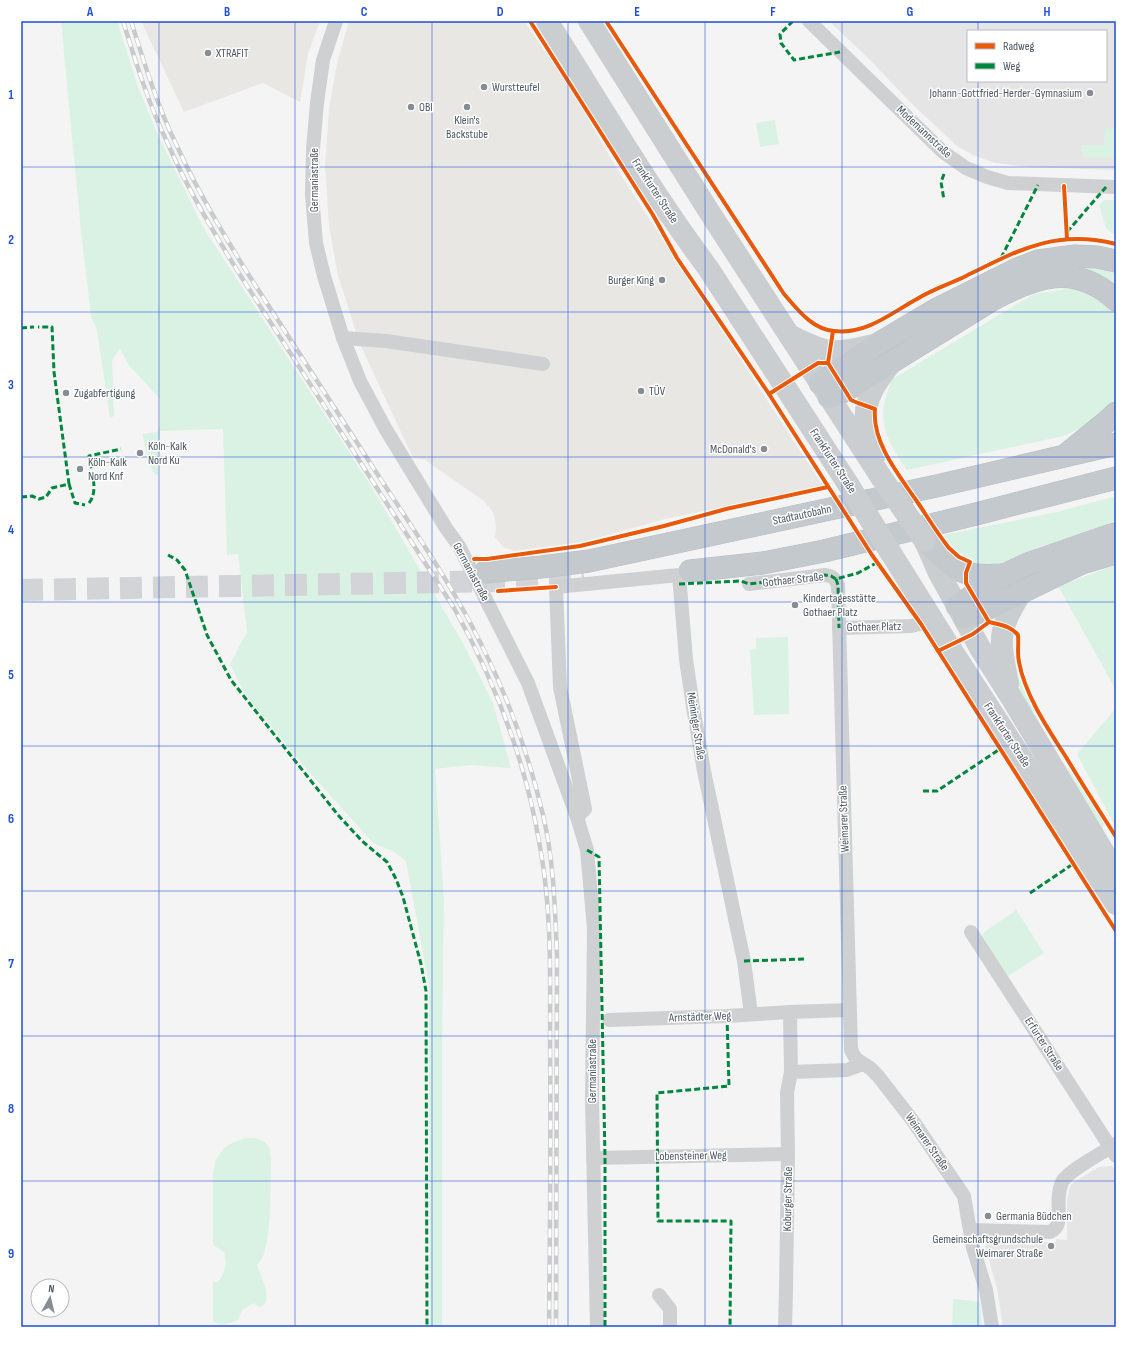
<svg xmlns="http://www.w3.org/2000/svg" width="1137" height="1348" viewBox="0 0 1137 1348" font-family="'Sofia Sans Condensed',sans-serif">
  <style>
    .commercial { fill: #e8e7e3 }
    .education { fill: #e6e5e6; fill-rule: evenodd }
    .green { fill: #d9f2e3 }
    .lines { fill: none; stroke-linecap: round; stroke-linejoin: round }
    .trunk-tunnel { stroke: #d2d4d7; stroke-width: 22; stroke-dasharray: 22 11; stroke-linecap: butt }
    .trunk-casing { stroke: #b9bec3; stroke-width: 23 }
    .minor { stroke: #ced0d2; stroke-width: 14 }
    .primary { stroke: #caced1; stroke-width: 22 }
    .trunk { stroke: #c4c9cd; stroke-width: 22 }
    .rail-casing { stroke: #c9cacc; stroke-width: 4.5 }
    .rail { stroke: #fff; stroke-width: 3; stroke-dasharray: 9; stroke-linecap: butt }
    .primary-bridge { stroke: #caced1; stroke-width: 22 }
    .quiet { stroke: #00873e; stroke-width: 3; stroke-dasharray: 6 3; stroke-linecap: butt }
    .cycleway-casing { stroke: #fff; stroke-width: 6 }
    .cycleway { stroke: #e8590c; stroke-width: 4 }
    .grid { fill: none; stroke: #1d4ed8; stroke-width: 1; stroke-opacity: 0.55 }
    .poi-dot { fill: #868d94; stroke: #fff; stroke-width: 1.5 }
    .labels { text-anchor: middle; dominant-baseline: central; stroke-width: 3; stroke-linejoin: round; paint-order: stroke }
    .poi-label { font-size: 12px; fill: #4a5661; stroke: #fff; text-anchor: start }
    .street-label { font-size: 12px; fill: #4a5661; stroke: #fff }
    .neatline { fill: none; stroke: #1d4ed8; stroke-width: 1.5 }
    .grid-label { font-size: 13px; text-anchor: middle; font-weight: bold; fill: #1d4ed8 }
  </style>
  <rect width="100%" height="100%" fill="#f4f4f4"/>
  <!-- commercial -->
  <g class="commercial">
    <polygon points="141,21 320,21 308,54 300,102 263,83 184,112"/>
    <polygon points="349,21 524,21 573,92 617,169 823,486 665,519 582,542 514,551 503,547 495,537 496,528 493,512 484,501 425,460 413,458 359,342 337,272 329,225 325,166 329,109 337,63"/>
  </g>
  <!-- education -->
  <g class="education">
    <path d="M829,21H1116V170L1030,167L995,163L973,155L957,146L911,103L868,58ZM968,31H1106V81H968Z"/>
    <polygon points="1112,1166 1116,1172 1116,1327 1003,1327 997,1288 985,1246 989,1243 1036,1244 1036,1242 1056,1242 1056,1239 1067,1240 1067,1200 1070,1186 1074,1182 1099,1167"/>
  </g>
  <!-- green -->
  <g class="green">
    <polygon points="61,21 117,21 138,87 159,137 203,227 371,486 464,645 493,703 511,768 470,765 435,769 444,900 442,1044 442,1327 430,1327 429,986 406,861 393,851 374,844 304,766 245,694 230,664 247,632 238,554 227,555 223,429 160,431 158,476 152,471 142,434 157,432 160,425 160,399 129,365 120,349 112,360 114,416 110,418 97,330 91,316 81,231"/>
    <polygon points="775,120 779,144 760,147 756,123"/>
    <polygon points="1105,128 1116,129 1116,158 1082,157 1082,145 1104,145"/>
    <polygon points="1104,200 1116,200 1116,236 1106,228 1099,205"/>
    <polygon points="1062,265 1116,268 1116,289"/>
    <path d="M1079,287C1092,293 1109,300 1116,314V398L1107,410L1090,424L1063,436L907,470C893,450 880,430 884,404C886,396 889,388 891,380L1034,294Z"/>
    <path d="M1116,496V527L1042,546L989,568H972L973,559C959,555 953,548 944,535L1057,512Z"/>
    <polygon points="1116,565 1116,690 1058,586"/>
    <path d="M1011,635C1015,640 1012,645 1013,651C1015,673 1024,692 1034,711L1032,712L1017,685Z"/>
    <polygon points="788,637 789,714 754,715 750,650 756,649 756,638"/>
    <polygon points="1116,708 1116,828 1077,754"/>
    <polygon points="1068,768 1104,824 1100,836 1067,772"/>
    <polygon points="1015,908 1044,953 1007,977 982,935 983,933 1015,911"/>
    <path d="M245,1138H255L265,1142L270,1149L271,1162L270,1215L267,1241L263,1257L257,1265C261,1276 275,1303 259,1307L254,1303L242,1310L238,1320C228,1324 222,1327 213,1321V1282H218C226,1271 227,1265 224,1252L213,1245V1172L216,1159L224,1148L232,1143Z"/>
    <polygon points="953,1299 980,1302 982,1327 952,1327"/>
  </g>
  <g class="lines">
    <!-- trunk-tunnel -->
    <polyline class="trunk-tunnel" points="21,590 555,580 584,578"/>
    <!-- trunk casing -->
    <g class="trunk-casing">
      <g id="trunk">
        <polyline points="820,383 878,344 937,309 1017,269 1038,261 1075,256 1097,257 1116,261"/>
        <path d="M829,397L845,391L992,300C1036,276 1075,262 1116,300"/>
        <polyline points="1068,453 1110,419 1116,413"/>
        <path d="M925,541C935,550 954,570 967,573C978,577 992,575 1004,575"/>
        <polyline points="690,571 763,563 824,551 980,513 1116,478"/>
        <polyline points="485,572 541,567 589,561 941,485 1116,444"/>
        <polyline points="957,606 1004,575 1030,563 1108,536 1116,534"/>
        <polyline points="964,617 983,611 1082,563 1116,553"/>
      </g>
    </g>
    <!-- minor -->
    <g class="minor">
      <polyline points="336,21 323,60 317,103 313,149 312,195 316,243 324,276 343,338 360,381 385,428 446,528 459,546 528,683 577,817 587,850 594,929 592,1100 597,1327"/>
      <polyline points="809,21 943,152 966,168 987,177 1008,183 1116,187"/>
      <polyline points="343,338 386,341 543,364"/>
      <path d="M749,584L825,575C832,576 835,578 838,585L851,1050L856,1059L870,1068L878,1076L913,1121L964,1196L973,1248L986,1290L992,1327"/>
      <polyline points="839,628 911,626 934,621"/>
      <polyline points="577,817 585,809 560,687 556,587 679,575 686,659 693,707 704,771 744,961 751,1014"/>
      <polyline points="971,932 1116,1156"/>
      <polyline points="849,1010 790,1012 791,1072 847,1070 863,1064"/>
      <polyline points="609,1020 727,1016 790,1012"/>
      <polyline points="593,1158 788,1154"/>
      <path d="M971,1230L1050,1232C1054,1230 1057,1227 1058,1223C1060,1209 1056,1196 1062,1182C1069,1170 1104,1152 1116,1144"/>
      <polyline points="659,1295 670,1309 670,1327"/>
      <polyline points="785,1327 786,1291 788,1154 787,1093 791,1072"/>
    </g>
    <!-- primary -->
    <g class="primary">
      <path d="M547,21C600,104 649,189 708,268L848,484"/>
      <polyline points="589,21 710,213 881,477"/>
      <path d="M789,335C802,341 816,349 830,351C846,353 862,347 878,344"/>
      <path d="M874,457C872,445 868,434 866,423C863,399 877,381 891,363"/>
      <polyline points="925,541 939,573 980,648 1011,697 1116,873"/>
      <polyline points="889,550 949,646 1116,904"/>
      <path d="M1008,684C1000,640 996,632 1021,593"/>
    </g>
    <!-- trunk -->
    <use href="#trunk" class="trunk"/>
    <!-- rail casing -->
    <g class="rail-casing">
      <g id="rail">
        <path d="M123,21C136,63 149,105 168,144C189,192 216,237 244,281L454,608C496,683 526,762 540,847C552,911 550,977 550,1042C551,1137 550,1232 549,1327"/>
        <path d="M131,21C144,62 157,105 176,144C197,190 223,234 250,277C292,343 335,409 378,475C413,529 453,586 481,644C509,699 529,756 543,815C554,861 555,909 557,955L556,1327"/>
      </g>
    </g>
    <!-- rail -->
    <use href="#rail" class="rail"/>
    <!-- primary-bridge -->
    <g class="primary-bridge">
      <polyline points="881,477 925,541"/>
      <polyline points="848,484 889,550"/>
    </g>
    <!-- quiet -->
    <g class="quiet">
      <polyline points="793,21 780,34 781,43 794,60 840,52"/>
      <polyline points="944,174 941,182 944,200"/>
      <polyline points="1067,232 1106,187"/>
      <polyline points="1001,258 1038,185"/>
      <polyline points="21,328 34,327"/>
      <polyline points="69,484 75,503 85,505"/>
      <polyline points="21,497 32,496 39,499 46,497 52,488 69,484 54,372 52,327 38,327"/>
      <path d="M89,503C99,491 91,471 89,456L121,449"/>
      <polyline points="168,555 177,560 185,570 207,635 231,680 338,815 362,841 387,862 396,879 403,897 421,964 426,991 427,1327"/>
      <polyline points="836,579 838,585 839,628"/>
      <polyline points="679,584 741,581 749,584 825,575 831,576 836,579 858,573 878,562"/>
      <polyline points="923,791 937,791 1000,749"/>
      <polyline points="587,850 599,857 605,1157 605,1327"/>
      <polyline points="1030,893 1073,864"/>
      <polyline points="744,961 806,959"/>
      <polyline points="727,1016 729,1086 657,1093 658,1221 731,1221 730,1327"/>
    </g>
    <!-- cycleway casing -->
    <g class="cycleway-casing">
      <g id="cycleway">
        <polyline points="530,21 653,215 677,258 769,394 872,555 921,624 1116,931"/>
        <path d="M606,21L784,294C798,310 812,329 834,331C866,335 891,313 917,299C933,289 950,284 966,276C1018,250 1056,229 1116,244"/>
        <polyline points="1064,186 1067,239"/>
        <path d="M833,331L828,363L851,400L858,403L875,409C872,442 898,474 916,500C927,516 937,533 949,548L959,557L970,562L966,573V583L989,622C1001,625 1011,626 1018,635C1019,644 1017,653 1019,662C1025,695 1048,729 1066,757C1082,784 1099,810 1116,837"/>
        <polyline points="769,394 818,363 828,363"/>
        <polyline points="474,559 487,559 580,546 664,526 726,509 828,487"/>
        <polyline points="498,591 556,587"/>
        <polyline points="938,651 973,634 989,622"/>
      </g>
    </g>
    <!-- cycleway -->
    <use href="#cycleway" class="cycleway"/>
  </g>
  <!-- grid -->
  <path class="grid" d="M159,21V1327M295,21V1327M432,21V1327M568,21V1327M705,21V1327M842,21V1327M978,21V31M978,81V1327M21,167H1116M21,312H1116M21,457H1116M21,602H1116M21,746H1116M21,891H1116M21,1036H1116M21,1181H1116"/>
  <!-- markers -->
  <g class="poi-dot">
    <circle cx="208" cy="53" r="4"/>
    <circle cx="484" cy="87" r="4"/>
    <circle cx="1090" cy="93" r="4"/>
    <circle cx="411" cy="107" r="4"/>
    <circle cx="467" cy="107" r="4"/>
    <circle cx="662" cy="280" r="4"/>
    <circle cx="641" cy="391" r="4"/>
    <circle cx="66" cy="393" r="4"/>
    <circle cx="764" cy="449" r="4"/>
    <circle cx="140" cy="453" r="4"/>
    <circle cx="80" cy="469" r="4"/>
    <circle cx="795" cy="605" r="4"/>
    <circle cx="988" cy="1216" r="4"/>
    <circle cx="1051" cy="1246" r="4"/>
  </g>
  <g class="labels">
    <!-- poi labels -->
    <g class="poi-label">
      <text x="216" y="53">XTRAFIT</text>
      <text x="492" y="87">Wurstteufel</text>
      <text x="1082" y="93" text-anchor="end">Johann-Gottfried-Herder-Gymnasium</text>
      <text x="419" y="107">OBI</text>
      <text x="467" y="120" text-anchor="middle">Klein's<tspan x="467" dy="14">Backstube</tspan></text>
      <text x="654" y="280" text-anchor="end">Burger King</text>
      <text x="649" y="391">TÜV</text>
      <text x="74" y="393">Zugabfertigung</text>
      <text x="148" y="446">Köln-Kalk<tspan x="148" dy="14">Nord Ku</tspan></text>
      <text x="756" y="449" text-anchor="end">McDonald's</text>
      <text x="88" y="462">Köln-Kalk<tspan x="88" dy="14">Nord Knf</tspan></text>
      <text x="803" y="598">Kindertagesstätte<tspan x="803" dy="14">Gothaer Platz</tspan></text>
      <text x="996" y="1216">Germania Büdchen</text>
      <text x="1043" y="1239" text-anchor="end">Gemeinschaftsgrundschule<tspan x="1043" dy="14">Weimarer Straße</tspan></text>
    </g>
    <!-- street labels -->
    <g class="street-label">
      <text transform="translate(924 132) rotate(43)">Modemannstraße</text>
      <text transform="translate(314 180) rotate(-90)">Germaniastraße</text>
      <text transform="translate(655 191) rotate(57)">Frankfurter Straße</text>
      <text transform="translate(833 461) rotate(57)">Frankfurter Straße</text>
      <text transform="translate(802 515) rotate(-12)">Stadtautobahn</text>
      <text transform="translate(471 572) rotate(62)">Germaniastraße</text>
      <text transform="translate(793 580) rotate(-6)">Gothaer Straße</text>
      <text transform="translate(874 627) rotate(-1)">Gothaer Platz</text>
      <text transform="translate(696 726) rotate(81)">Meininger Straße</text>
      <text transform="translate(1007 735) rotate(57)">Frankfurter Straße</text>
      <text transform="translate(844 819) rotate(-92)">Weimarer Straße</text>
      <text transform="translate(700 1017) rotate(-2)">Arnstädter Weg</text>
      <text transform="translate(1044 1044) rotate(57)">Erfurter Straße</text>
      <text transform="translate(592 1071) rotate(-90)">Germaniastraße</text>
      <text transform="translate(927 1142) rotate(55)">Weimarer Straße</text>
      <text transform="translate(691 1156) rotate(-1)">Lobensteiner Weg</text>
      <text transform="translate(788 1199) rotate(-89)">Koburger Straße</text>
    </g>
  </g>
  <!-- border -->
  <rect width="1137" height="1348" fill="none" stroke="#ffffff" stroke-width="44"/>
  <!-- legend -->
  <rect x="967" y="30" width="140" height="52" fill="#ffffff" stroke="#b7bbc0"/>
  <rect x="975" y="43" width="20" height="6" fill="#e8590c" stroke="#b7bbc0"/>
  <text x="1003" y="50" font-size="12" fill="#4a5661">Radweg</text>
  <rect x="975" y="63" width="20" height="6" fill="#00873e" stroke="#b7bbc0"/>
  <text x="1003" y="70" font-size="12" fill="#4a5661">Weg</text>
  <!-- north arrow -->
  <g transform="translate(50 1298) rotate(8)"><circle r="19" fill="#ffffff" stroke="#b7bbc0"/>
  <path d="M0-3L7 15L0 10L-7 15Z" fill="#868d94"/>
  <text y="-6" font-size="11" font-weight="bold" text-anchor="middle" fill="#4a5661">N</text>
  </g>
  <rect x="22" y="22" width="1093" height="1304" class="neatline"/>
  <g class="grid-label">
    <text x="90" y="16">A</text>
    <text x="227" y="16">B</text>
    <text x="364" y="16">C</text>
    <text x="500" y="16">D</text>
    <text x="637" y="16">E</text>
    <text x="773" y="16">F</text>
    <text x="910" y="16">G</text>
    <text x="1047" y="16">H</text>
    <text x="11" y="99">1</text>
    <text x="11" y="244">2</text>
    <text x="11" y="389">3</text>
    <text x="11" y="534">4</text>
    <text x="11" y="679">5</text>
    <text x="11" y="823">6</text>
    <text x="11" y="968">7</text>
    <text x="11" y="1113">8</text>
    <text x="11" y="1258">9</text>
  </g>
</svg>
